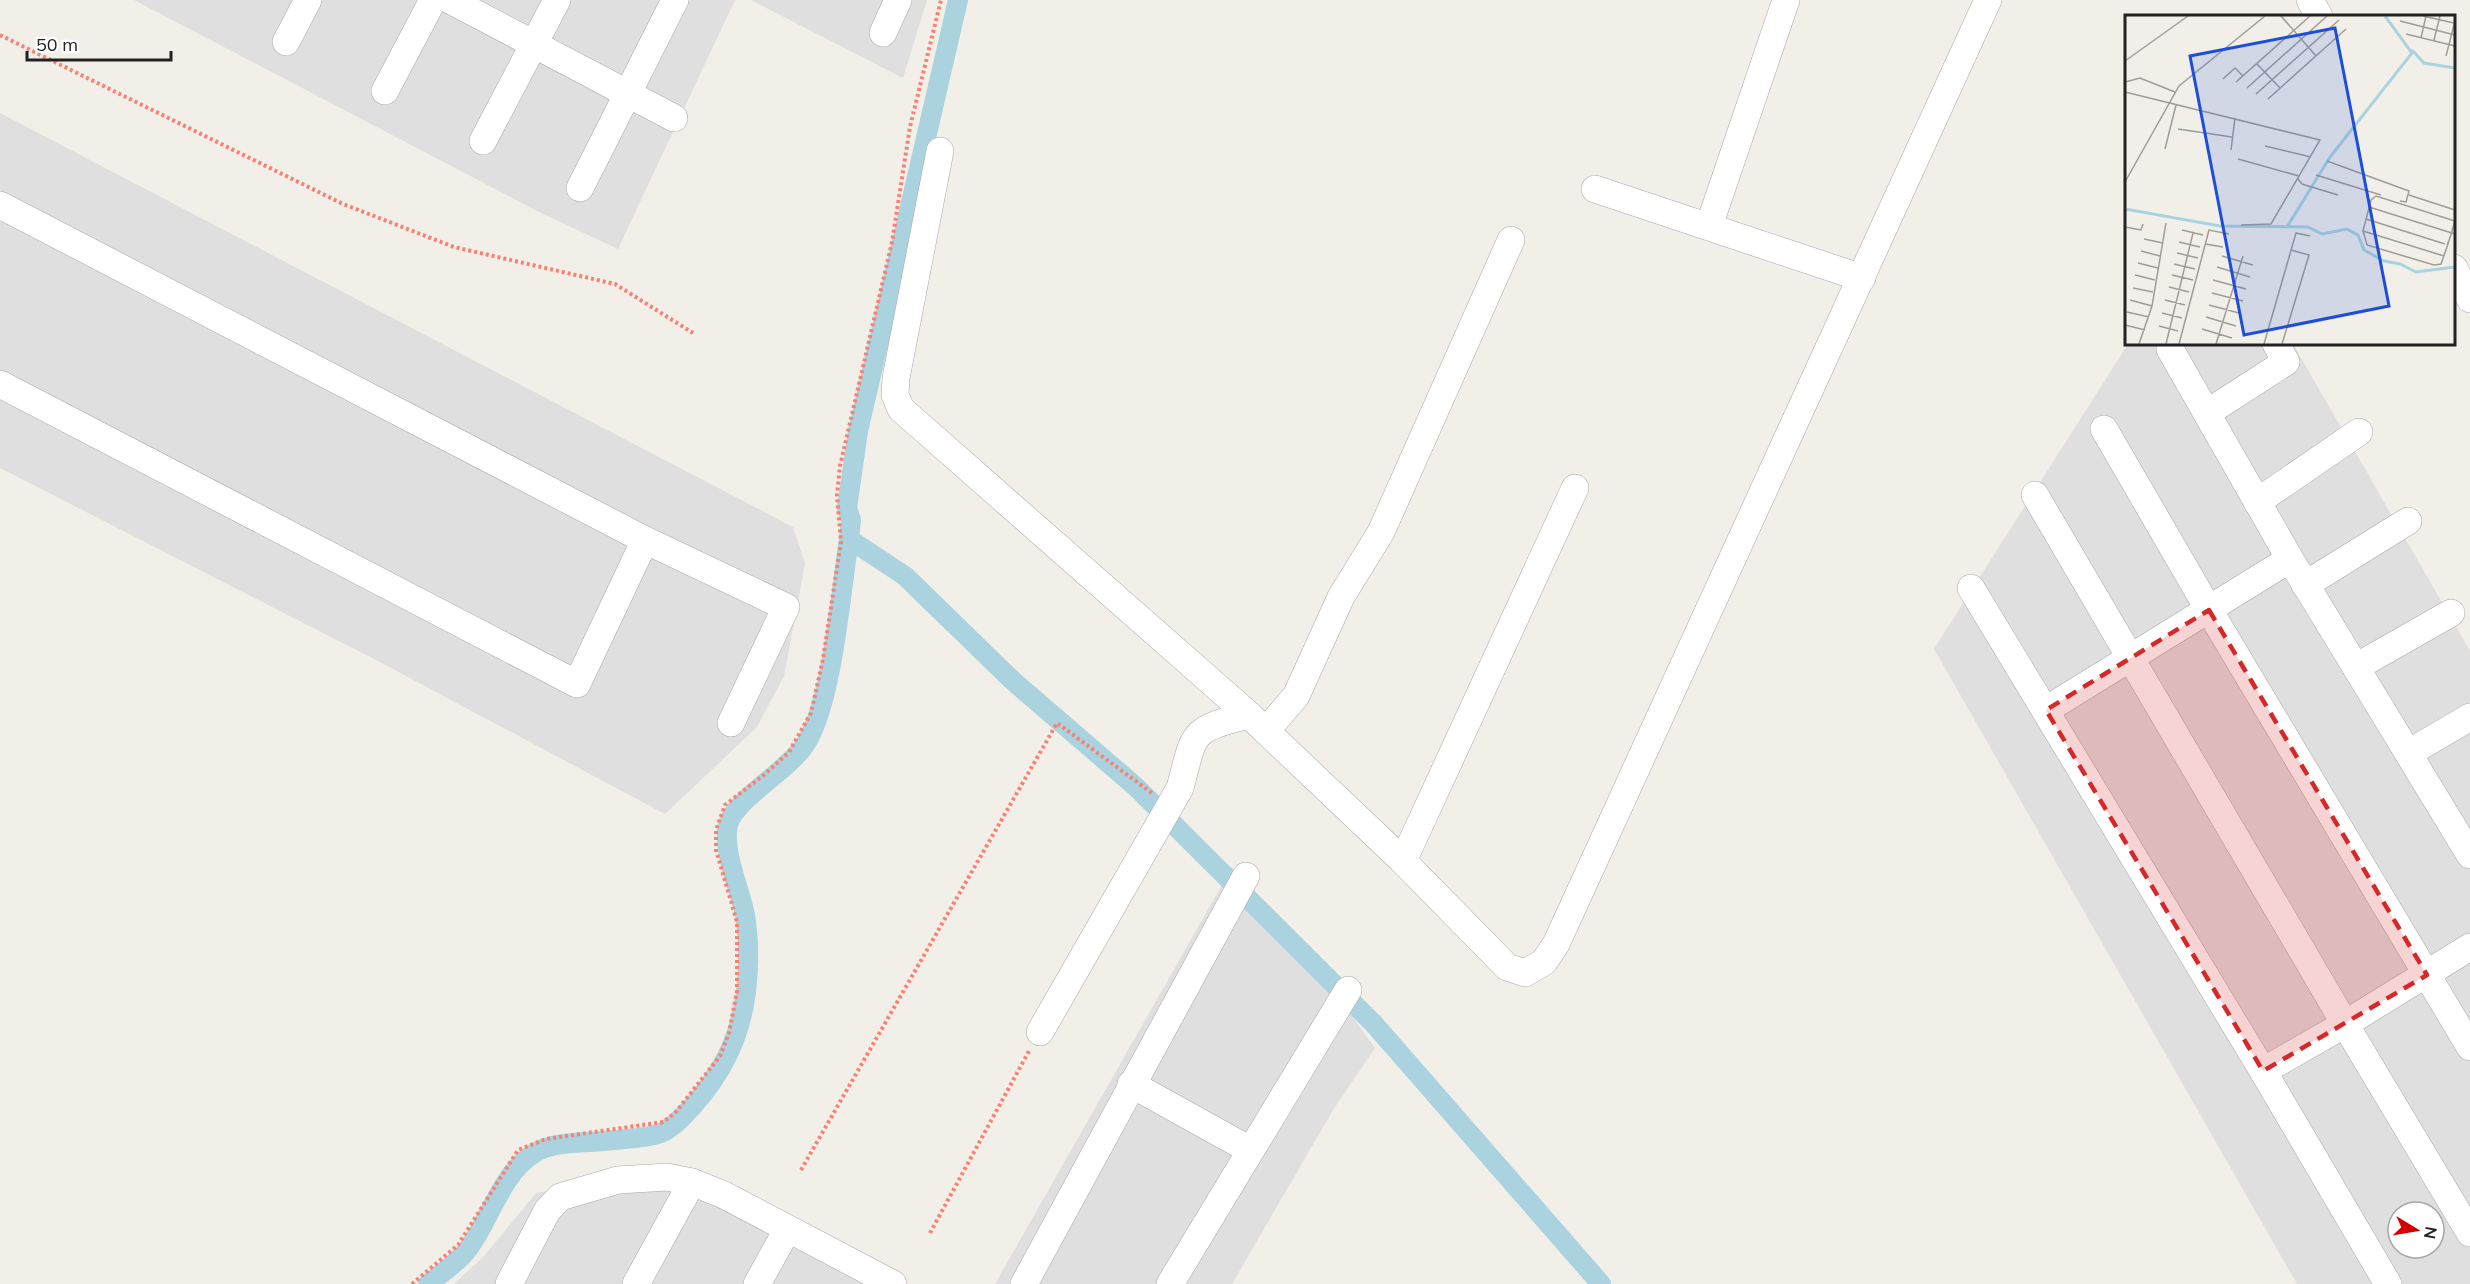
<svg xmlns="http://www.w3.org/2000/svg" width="2470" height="1284" viewBox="0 0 2470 1284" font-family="Mulish,sans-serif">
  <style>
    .residential { fill: #e0dfdf; fill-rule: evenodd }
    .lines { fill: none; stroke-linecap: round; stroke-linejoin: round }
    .canal { stroke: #aad3df; stroke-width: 20 }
    .minor-casing { stroke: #a9a9a9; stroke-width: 28 }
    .path { stroke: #fa8072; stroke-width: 4; stroke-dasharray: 3 3; stroke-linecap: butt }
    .minor { stroke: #fff; stroke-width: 27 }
    .marked { fill: #d62828; fill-opacity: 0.2; stroke: #d62828; stroke-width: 4.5; stroke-dasharray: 12 8; stroke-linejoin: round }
    .inset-river { fill: none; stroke: #aad3df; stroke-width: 3 }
    .inset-road { fill: none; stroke: #9f9d99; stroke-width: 1.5 }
    .view { fill: #1d4ed8; fill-opacity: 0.15; stroke: #1d4ed8; stroke-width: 3 }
    .inset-edge { fill: none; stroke: #222; stroke-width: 3 }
  </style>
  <rect width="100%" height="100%" fill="#f2efe9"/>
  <!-- residential -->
  <g class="residential">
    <polygon points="134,0 735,0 618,249 539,212"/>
    <polygon points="751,0 927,0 903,78"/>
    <polygon points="0,113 793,527 805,563 798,602 784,676 757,727 665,814 376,660 0,468"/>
    <path d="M2128,344H2293L2470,651V1284H2297L1934,649ZM2398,1212H2434V1248H2398Z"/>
    <polygon points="1226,878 1343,1004 1375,1048 1333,1110 1232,1284 995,1284"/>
    <polygon points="671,1173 873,1284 454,1284 484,1256 536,1193"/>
  </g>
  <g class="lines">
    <!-- canal -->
    <g class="canal">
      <polyline points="849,539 905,576 1012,680 1136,787 1374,1024 1601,1284"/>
      <path d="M428,1284C441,1273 458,1263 468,1249C490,1220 501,1174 533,1154C552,1141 582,1143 604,1141C621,1139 645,1139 661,1133C673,1128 682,1117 691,1108C722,1074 740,1038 746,992C749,967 749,940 745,915C740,890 722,850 728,825C734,800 786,772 804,746C832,707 841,590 849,539L851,520L847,508L858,431L958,0"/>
    </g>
    <!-- minor casing -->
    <g class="minor-casing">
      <g id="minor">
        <polyline points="450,0 674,118"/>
        <polyline points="2310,0 2319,16"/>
        <polyline points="883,33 898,0"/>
        <polyline points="286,42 308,0"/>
        <polyline points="385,91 433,0"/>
        <polyline points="483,141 557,0"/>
        <polyline points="940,151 896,378 895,395 901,409 1249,715 1403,861 1507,967 1525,973 1544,962 1556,944 1988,0"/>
        <polyline points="580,188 675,0"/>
        <polyline points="1595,189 1862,278"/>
        <polyline points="0,205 645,540 786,607 731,723"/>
        <polyline points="1709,226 1786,0"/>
        <polyline points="2454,268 2470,299"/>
        <polyline points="2170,349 2290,559 2470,855"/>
        <polyline points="0,384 577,684 645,540"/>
        <polyline points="2207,413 2286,362 2276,344"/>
        <polyline points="2104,429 2209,610 2470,1047"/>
        <polyline points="2035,495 2345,1024 2470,1233"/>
        <polyline points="2257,502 2359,432"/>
        <polyline points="2305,585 2408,521"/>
        <polyline points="1971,588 2263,1071 2388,1284"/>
        <polyline points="2356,667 2451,613"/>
        <polyline points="2046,710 2290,559"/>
        <polyline points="1266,731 1296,696 1341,597 1381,532 1511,240"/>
        <polyline points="2409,753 2470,717"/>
        <polyline points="1403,861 1575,488"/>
        <path d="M1040,1032L1180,788C1195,732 1189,730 1249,715"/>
        <polyline points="2263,1071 2345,1024 2470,947"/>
        <polyline points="1131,1084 1250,1150"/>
        <polyline points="509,1284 547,1211 560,1197 618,1180 667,1177 692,1182 724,1195 893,1284"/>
        <polyline points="636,1284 692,1182"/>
        <polyline points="757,1284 787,1230"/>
        <polyline points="1024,1284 1246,876"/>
        <polyline points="1170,1284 1348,990"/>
      </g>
    </g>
    <!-- path -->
    <g class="path">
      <polyline points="0,35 343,204 454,247 615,284 693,333"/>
      <polyline points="801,1170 1057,723 1152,793"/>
      <polyline points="930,1233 1029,1051"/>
      <polyline points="412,1284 458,1245 518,1150 546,1139 663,1122 675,1113 720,1056 729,1033 737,991 737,922 716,850 716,830 725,805 765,774 789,752 811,713 823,659 841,542 837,495 840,466 892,242 910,127 941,0"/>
    </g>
    <!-- minor -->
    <use href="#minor" class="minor"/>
  </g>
  <!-- marked area -->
  <path class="marked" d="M2209,610L2427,975L2263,1071L2046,710Z"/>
  <!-- overview -->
  <g transform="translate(2125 15)">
    <rect width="330" height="330" fill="#f2efe9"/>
    <path class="inset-river" d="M287,35L299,48L330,53M0,194L95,211L183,212L197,219L222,214L233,220L239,235L259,246L275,249L291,257L330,252M162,212L205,142L287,38L260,1"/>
    <path class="inset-road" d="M156,1L191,41M298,1L329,8M275,6L330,20M281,19L330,31M296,23L301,1M309,25L315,1M321,41L330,6M0,46L63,1M132,49L155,73M98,64L110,53L118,61M0,67L15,63L50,77M111,67L185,1M122,73L202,1M0,77L195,125L146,209L116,210M131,79L214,5M143,84L221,14M53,114L107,122M140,131L186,142M40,134L51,90M106,135L110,103M113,144L174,161M202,146L284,176L281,187L275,186M191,160L256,180M173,164L177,169L213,180M0,167L54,71L140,1M284,180L330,195M244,192L330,219M241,204L320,229M0,212L16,215L18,209M57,215L78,220M238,216L319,241M19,224L38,228M54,227L75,232M323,227L322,232L330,206M80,229L98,232M322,232L316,249L309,250L242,230L238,216L246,185L251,181L330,206M16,236L35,241M52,238L73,243M97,241L128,250M13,248L33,253M49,249L70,254M92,252L125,262M10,260L30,265M47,260L68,265M88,265L121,274M44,272L64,277M8,273L28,277M87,278L118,286M5,285L27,291M40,285L60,290M84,290L114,298M2,297L24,302M37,298L57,303M81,302L111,311M0,310L20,315M34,311L53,316M77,314L107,323M14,329L27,291L41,208M41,329L68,218M54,329L84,215L104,219M91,329L118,241M139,329L171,218L185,221M157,329L184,240L166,235"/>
    <path class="view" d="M210,13L264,291L119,320L65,41Z"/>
    <rect width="330" height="330" class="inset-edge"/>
  </g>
  <!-- north arrow -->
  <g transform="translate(2416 1230) rotate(101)"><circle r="28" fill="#ffffff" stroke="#a7a7a7" stroke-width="1.5"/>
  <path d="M0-4.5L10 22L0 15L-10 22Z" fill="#d40000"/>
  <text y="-9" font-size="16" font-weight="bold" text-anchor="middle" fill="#222222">N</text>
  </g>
  <!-- scale -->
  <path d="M27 51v9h144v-9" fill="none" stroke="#222222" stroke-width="3"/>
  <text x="36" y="51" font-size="18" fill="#222222" stroke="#ffffff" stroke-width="4.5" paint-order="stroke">50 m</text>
</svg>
